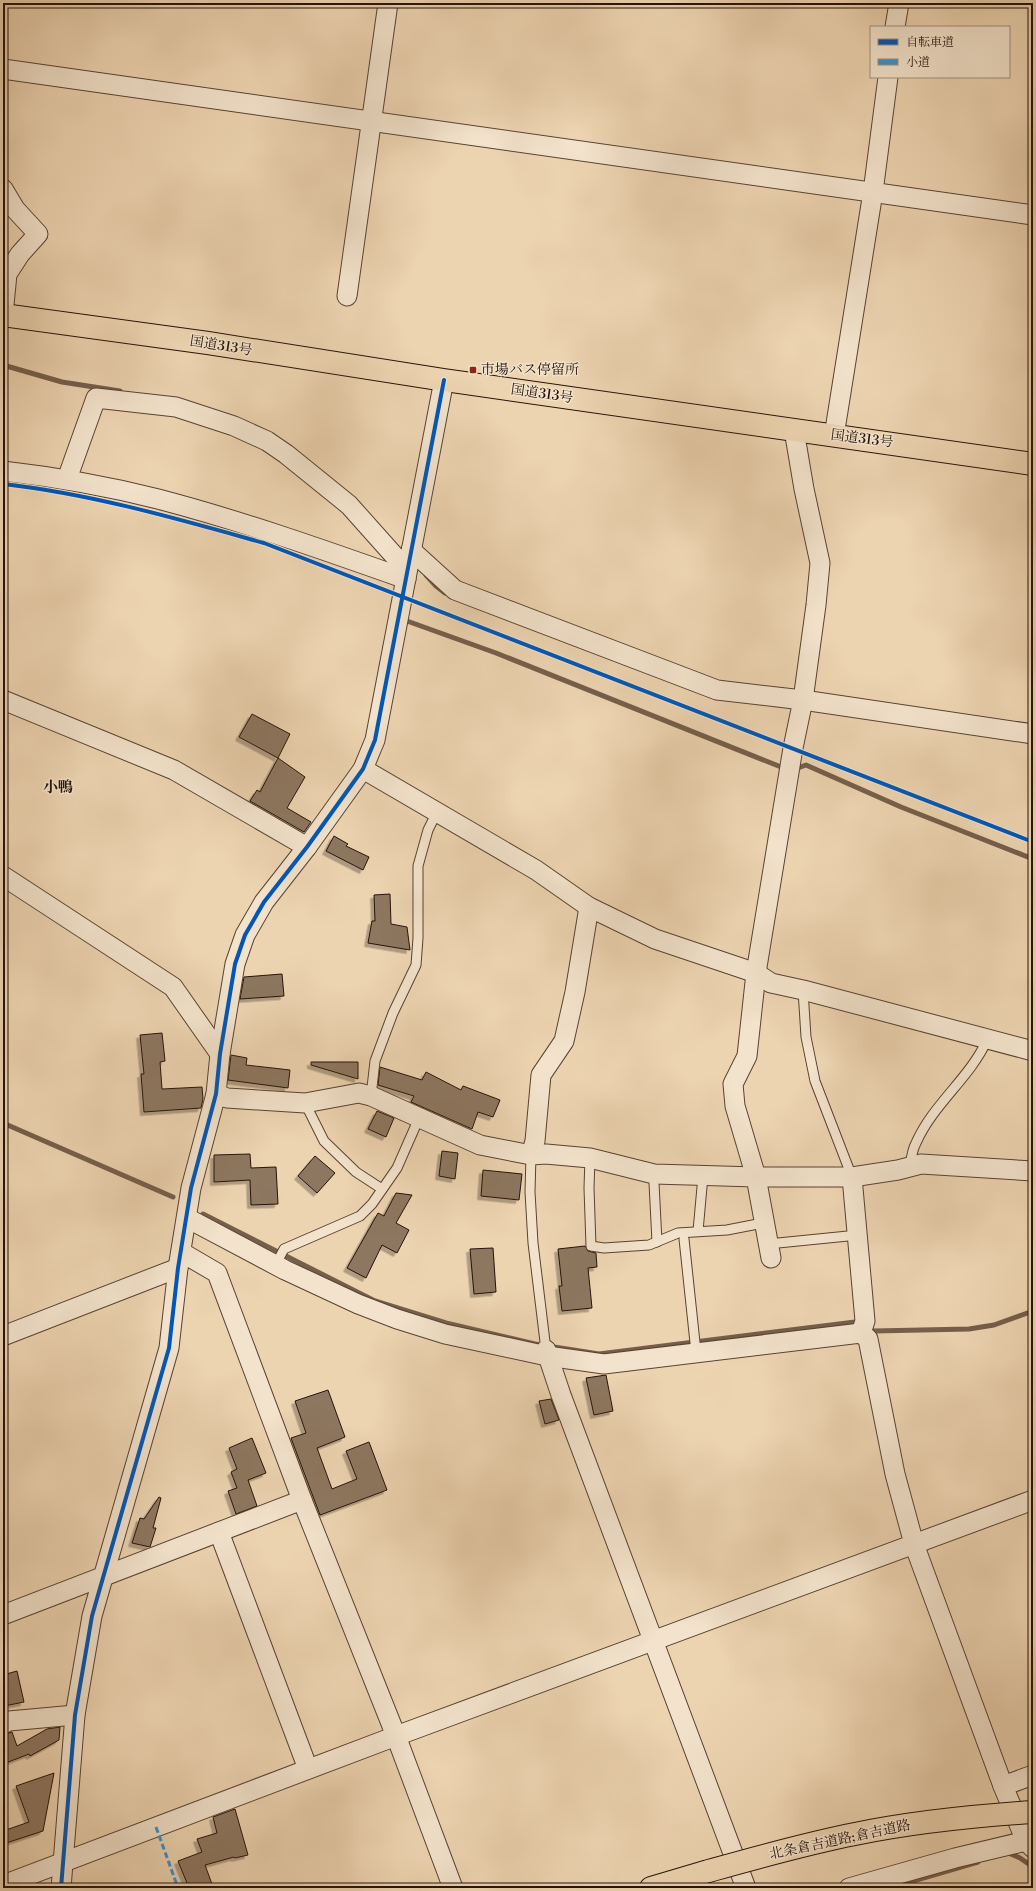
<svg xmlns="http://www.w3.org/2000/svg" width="1036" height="1891" viewBox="0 0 1036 1891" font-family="'Libre Bodoni','Noto Serif JP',serif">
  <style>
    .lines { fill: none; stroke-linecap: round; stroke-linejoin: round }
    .stream { stroke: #755f4b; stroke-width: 5 }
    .building { fill: #8d7760; stroke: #261308; filter: url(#shadow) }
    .lane-casing { stroke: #584332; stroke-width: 11 }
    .street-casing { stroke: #584332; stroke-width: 21 }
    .highway-casing { stroke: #261308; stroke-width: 24 }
    .lane { stroke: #f3e3cc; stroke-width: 9 }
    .street { stroke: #f3e3cc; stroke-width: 19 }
    .highway { stroke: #edd4b1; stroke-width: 22 }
    .highway-bridge-casing { stroke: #261308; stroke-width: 24; stroke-linecap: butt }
    .highway-bridge { stroke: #edd4b1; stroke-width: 22 }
    .quiet { stroke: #3b92d1; stroke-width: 3; stroke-dasharray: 6 3; stroke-linecap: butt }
    .cycleway-casing { stroke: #f3e3cc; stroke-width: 6 }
    .cycleway { stroke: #0057b8; stroke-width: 4 }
    .poi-dot { fill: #8f2418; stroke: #f3e3cc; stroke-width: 1.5 }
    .labels { text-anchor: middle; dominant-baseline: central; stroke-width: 3; stroke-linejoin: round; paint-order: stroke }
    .street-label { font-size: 14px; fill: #261308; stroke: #f3e3cc }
    .poi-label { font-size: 14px; fill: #261308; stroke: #f3e3cc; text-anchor: start }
    .neighbourhood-label { font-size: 15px; font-weight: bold; fill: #261308; stroke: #f3e3cc }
  </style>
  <defs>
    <filter id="shadow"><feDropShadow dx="-3.5" dy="3.5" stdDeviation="0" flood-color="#0004"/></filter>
  </defs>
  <rect width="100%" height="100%" fill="#edd4b1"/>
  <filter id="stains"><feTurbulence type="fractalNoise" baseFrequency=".005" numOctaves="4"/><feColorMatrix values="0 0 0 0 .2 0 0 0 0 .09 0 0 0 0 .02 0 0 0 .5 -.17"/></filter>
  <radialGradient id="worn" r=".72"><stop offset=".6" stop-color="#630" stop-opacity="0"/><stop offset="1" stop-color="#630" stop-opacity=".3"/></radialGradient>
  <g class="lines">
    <!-- stream -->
    <g class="stream">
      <polyline points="3,365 62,382 120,391"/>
      <polyline points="426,575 436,586 445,593"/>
      <polyline points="407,621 496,653 781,767"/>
      <polyline points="798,768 806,765 901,807 1033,859"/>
      <polyline points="3,1123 173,1197"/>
      <polyline points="203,1214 375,1301 446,1323 535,1344 599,1354 855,1322 860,1325"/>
      <polyline points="867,1328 874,1331 969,1329 994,1325 1033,1311"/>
      <polyline points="1006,1852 1020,1858 1033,1867"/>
      <polyline points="889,1888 978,1862"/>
    </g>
  </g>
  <!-- building -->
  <g class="building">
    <polygon points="252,714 290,734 278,758 239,737"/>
    <polygon points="278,758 305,777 287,808 311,822 304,832 250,801 257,790 260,792"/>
    <polygon points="334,836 348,844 346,846 369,857 363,870 326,851"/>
    <polygon points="390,894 391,924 407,927 410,950 368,943 372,921 375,921 374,895"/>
    <polygon points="282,974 284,996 240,999 244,977"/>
    <polygon points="162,1033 165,1061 160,1062 162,1089 202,1087 203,1099 201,1108 144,1112 141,1074 144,1074 140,1035"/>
    <polygon points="231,1055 247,1058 246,1065 290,1070 288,1088 228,1080"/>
    <polygon points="311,1062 358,1062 358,1079 311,1065"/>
    <polygon points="380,1067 422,1080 426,1072 461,1090 463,1086 500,1100 493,1117 478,1112 472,1129 411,1102 414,1096 378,1085"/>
    <polygon points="377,1111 394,1118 386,1137 368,1129"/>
    <polygon points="442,1151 458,1153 455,1179 439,1176"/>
    <polygon points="250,1154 251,1168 276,1167 278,1204 251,1205 250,1180 214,1182 214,1155"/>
    <polygon points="315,1156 335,1173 317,1193 298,1176"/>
    <polygon points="483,1170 522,1174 519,1200 481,1196"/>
    <polygon points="396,1193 412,1195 396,1223 409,1230 397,1253 382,1245 366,1278 347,1268 378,1213 384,1216"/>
    <polygon points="585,1246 588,1251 596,1253 597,1267 588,1268 592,1308 562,1311 559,1286 562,1286 558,1249"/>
    <polygon points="493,1248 496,1292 474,1294 470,1249"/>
    <polygon points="606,1375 613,1411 594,1415 586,1378"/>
    <polygon points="328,1390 345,1437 317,1448 332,1489 357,1479 346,1451 369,1442 387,1490 320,1515 291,1438 306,1433 295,1401"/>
    <polygon points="551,1399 559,1420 545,1424 539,1401"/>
    <polygon points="252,1438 266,1473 248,1480 257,1506 236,1514 228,1491 237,1488 231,1472 237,1469 229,1448"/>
    <polygon points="159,1497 161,1498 153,1528 156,1528 150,1547 132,1543 140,1518 144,1519"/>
    <polygon points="17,1671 24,1702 4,1706 3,1675"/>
    <polygon points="60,1727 59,1740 30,1756 29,1754 3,1764 3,1735 12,1732 17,1746 47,1729"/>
    <polygon points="54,1773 43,1831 3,1844 3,1831 29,1822 16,1786"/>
    <polygon points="235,1809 248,1855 235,1858 234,1857 205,1865 212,1884 202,1888 189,1888 178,1861 202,1852 197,1839 217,1833 213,1817"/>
  </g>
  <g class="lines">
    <!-- lane casing -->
    <g class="lane-casing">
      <g id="lane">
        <polyline points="803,990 806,1037 815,1081 852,1177"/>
        <polyline points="371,1096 375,1061 393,1013 416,965 418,938 418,866 428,830 437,812"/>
        <polyline points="305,1103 324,1141 356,1172 382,1189"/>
        <polyline points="531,1155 530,1192 533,1243 546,1350"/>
        <polyline points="590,1158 589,1188 591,1246 604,1248 649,1245 678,1233 727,1230 763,1223"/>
        <path d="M910,1167C911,1159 912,1150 916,1143C933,1104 970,1078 987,1040"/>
        <polyline points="657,1174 654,1183 657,1242"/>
        <polyline points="698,1231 703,1176"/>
        <polyline points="684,1239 696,1352"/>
        <polyline points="768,1244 858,1235"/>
        <polyline points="276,1264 284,1249 360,1216 372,1204 397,1168 419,1118"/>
      </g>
    </g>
    <!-- street casing -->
    <g class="street-casing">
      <g id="street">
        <polyline points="895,27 899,3"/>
        <polyline points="3,69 1033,215"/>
        <polyline points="3,189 15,209 38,234 20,254 7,274 3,315"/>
        <polyline points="347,296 388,3"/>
        <polyline points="834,436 873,192 888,77"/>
        <path d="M3,471C55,477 107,486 158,499C242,521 324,550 406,579"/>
        <polyline points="67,479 96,398 176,407 234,426 267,441 286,454 349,505 407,570"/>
        <polyline points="411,550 455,590 717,690 803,700 1033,734"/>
        <polyline points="3,700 174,770 307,847"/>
        <polyline points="363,769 536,870 589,907 655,939 756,973 771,983 803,990 1033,1051"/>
        <polyline points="3,876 173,987 220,1054"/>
        <polyline points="216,1094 227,1098 305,1103 359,1093 371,1096 480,1145 531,1155 546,1154 590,1158 654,1174 756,1177 852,1177 898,1170 921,1164 1033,1171"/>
        <polyline points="531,1155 535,1141 541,1075 564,1041 575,992 589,907"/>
        <polyline points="852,1177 865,1321 861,1333"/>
        <polyline points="187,1218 285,1270 358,1304 397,1319 445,1334 547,1356 604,1364 861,1333 868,1339 895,1474 914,1544 1003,1786 1026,1841 1033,1848"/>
        <polyline points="181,1252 217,1273 302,1500 396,1736 453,1888"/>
        <polyline points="771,1258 756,1177 735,1106 733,1084 747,1056 756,973 793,748 803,700 816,605 820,563 804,489 794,430"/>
        <polyline points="3,1336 178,1268"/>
        <polyline points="546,1350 561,1395 746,1888"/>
        <polyline points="219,1532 308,1769"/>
        <polyline points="3,1615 302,1500"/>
        <polyline points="3,1724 9,1721 75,1715"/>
        <polyline points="1003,1786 1033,1775"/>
        <polyline points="3,1885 396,1736 1033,1500"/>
        <polyline points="61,1888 75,1715 92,1616 169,1348 178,1268 191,1188 216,1094 220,1054 235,964 245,935 264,902 307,847 363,769 375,740 444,380"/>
        <polyline points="849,1888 955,1858 1026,1841"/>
      </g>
    </g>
    <!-- highway casing -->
    <g class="highway-casing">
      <g id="highway">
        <polyline points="3,315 208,343 444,380 1033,464"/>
        <polyline points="651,1888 705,1872"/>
      </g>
    </g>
    <!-- lane -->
    <use href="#lane" class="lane"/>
    <!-- street -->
    <use href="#street" class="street"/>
    <!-- highway -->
    <use href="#highway" class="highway"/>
    <!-- highway-bridge casing -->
    <g class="highway-bridge-casing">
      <path id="highway-bridge" d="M705,1872C755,1858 804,1844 855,1834C913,1822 973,1816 1033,1812"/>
    </g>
    <!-- highway-bridge -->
    <use href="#highway-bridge" class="highway-bridge"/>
    <!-- quiet -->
    <polyline class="quiet" points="156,1827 178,1888"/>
    <!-- cycleway casing -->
    <g class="cycleway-casing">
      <g id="cycleway">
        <path d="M3,484C92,494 178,519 264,543L1033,842"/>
        <polyline points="61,1888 75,1715 92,1616 169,1348 178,1268 191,1188 216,1094 220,1054 235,964 245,935 264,902 307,847 363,769 375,740 444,380"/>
      </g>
    </g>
    <!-- cycleway -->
    <use href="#cycleway" class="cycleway"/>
  </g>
  <!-- markers -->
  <rect class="poi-dot" x="469" y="366" width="8" height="8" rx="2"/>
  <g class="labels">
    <!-- street labels -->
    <g class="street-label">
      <text transform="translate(221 346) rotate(9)">国道313号</text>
      <text transform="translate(542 394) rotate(8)">国道313号</text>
      <text transform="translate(862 439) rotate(7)">国道313号</text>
      <text transform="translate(840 1840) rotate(-12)">北条倉吉道路;倉吉道路</text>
    </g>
    <!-- poi labels -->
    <g class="poi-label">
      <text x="481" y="370">市場バス停留所</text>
    </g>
    <!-- neighbourhood labels -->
    <g class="neighbourhood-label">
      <text x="58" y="787">小鴨</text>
    </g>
  </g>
  <!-- margin -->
  <rect width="1036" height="1891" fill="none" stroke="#edd4b1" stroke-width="16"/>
  <rect x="4" y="4" width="1028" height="1883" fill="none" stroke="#261308" stroke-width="2"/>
  <rect x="8" y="8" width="1020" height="1875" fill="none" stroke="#261308"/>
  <!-- legend -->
  <rect x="870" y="26" width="140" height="52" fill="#f3e3cc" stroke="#a1907e"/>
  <rect x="878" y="39" width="20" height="6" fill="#0057b8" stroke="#a1907e"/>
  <text x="906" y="46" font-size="12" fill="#261308">自転車道</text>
  <rect x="878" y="59" width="20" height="6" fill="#3b92d1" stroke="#a1907e"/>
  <text x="906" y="66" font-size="12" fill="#261308">小道</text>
  <rect width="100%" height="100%" filter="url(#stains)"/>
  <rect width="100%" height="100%" fill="url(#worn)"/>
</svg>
